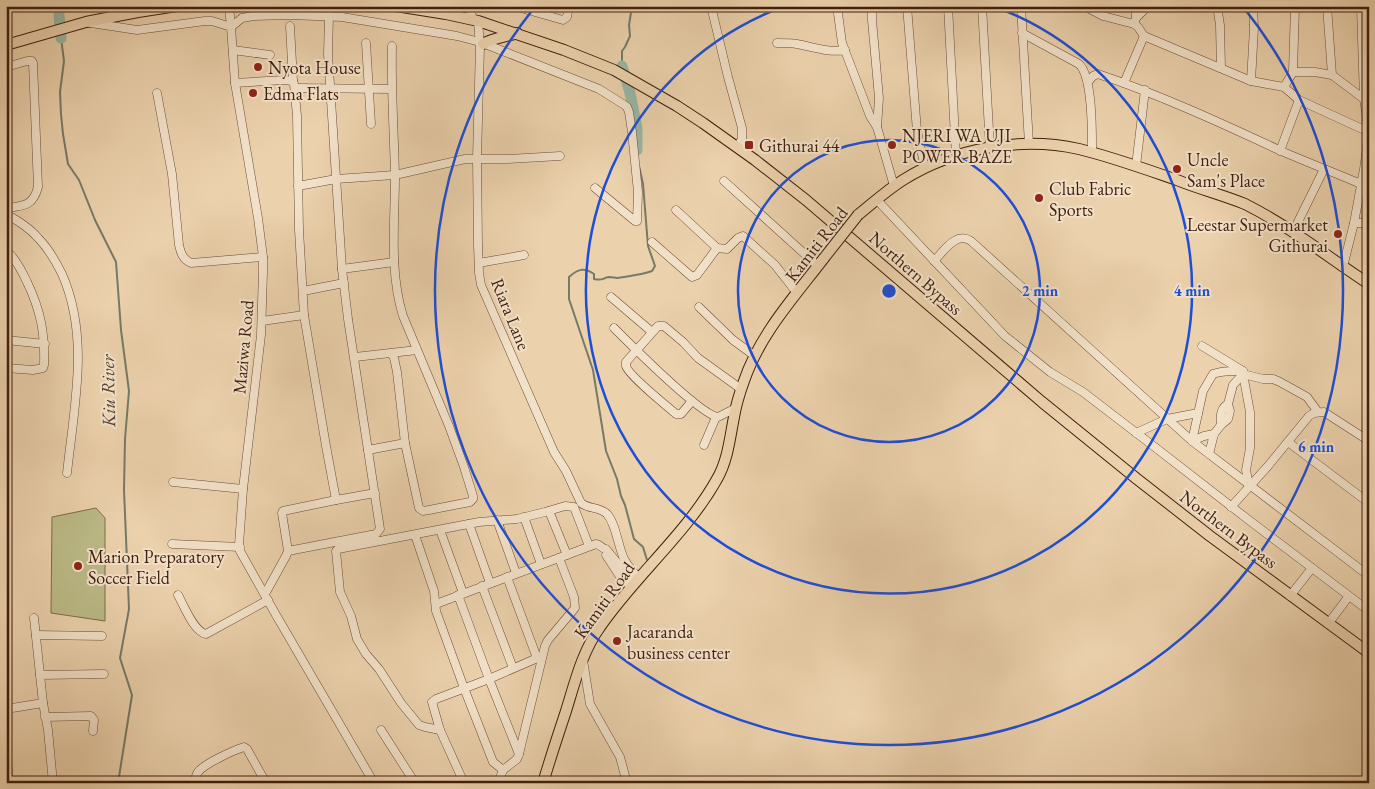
<svg xmlns="http://www.w3.org/2000/svg" width="1375" height="789" viewBox="0 0 1375 789" font-family="'EB Garamond',serif">
  <style>
    .green { fill: #bbba87; stroke: #7e6c4a }
    .lines { fill: none; stroke-linecap: round; stroke-linejoin: round }
    .stream { stroke: #767a68; stroke-width: 2 }
    .river { stroke: #99b7a5; stroke-width: 11 }
    .minor-casing { stroke: #6c4c35; stroke-width: 9 }
    .major-casing { stroke: #411f0d; stroke-width: 12 }
    .minor { stroke: #f2e1c9; stroke-width: 8 }
    .major { stroke: #ebd1ac; stroke-width: 10 }
    .major-bridge-casing { stroke: #411f0d; stroke-width: 12; stroke-linecap: butt }
    .major-bridge { stroke: #ebd1ac; stroke-width: 10 }
    .ring { fill: none; stroke: #1d4ed8; stroke-width: 2.5 }
    .poi-dot { fill: #8f2418; stroke: #f2e1c9; stroke-width: 2 }
    .labels { text-anchor: middle; dominant-baseline: central; stroke-width: 4; stroke-linejoin: round; paint-order: stroke }
    .poi-label { font-size: 18px; fill: #411f0d; stroke: #f2e1c9; text-anchor: start }
    .street-label { font-size: 18px; fill: #411f0d; stroke: #f2e1c9 }
    .water-label { font-size: 19px; font-style: italic; fill: #574533; stroke: #f2e1c9 }
    .centre { fill: #1d4ed8; stroke: #f2e1c9; stroke-width: 2.5 }
    .ring-label { font-size: 15px; text-anchor: middle; font-weight: bold; fill: #1d4ed8; stroke: #f2e1c9; stroke-width: 4; stroke-linejoin: round; paint-order: stroke }
  </style>
  <rect width="100%" height="100%" fill="#ebd1ac"/>
  <filter id="stains"><feTurbulence type="fractalNoise" baseFrequency=".004" numOctaves="4"/><feColorMatrix values="0 0 0 0 .2 0 0 0 0 .09 0 0 0 0 .02 0 0 0 .5 -.17"/></filter>
  <radialGradient id="worn" r=".72"><stop offset=".6" stop-color="#630" stop-opacity="0"/><stop offset="1" stop-color="#630" stop-opacity=".3"/></radialGradient>
  <!-- green -->
  <polygon class="green" points="96,508 105,518 105,621 51,613 52,517"/>
  <g class="lines">
    <!-- stream -->
    <g class="stream">
      <polyline points="59,15 60,6"/>
      <polyline points="61,38 64,61 60,92 61,114 63,134 68,164 79,180 95,220 116,262 121,330 129,391 125,439 124,490 129,609 120,658 132,695 118,783"/>
      <polyline points="622,66 622,51 625,47 630,36 629,25 632,6"/>
      <path d="M639,166L643,184L648,246L655,266L652,271C641,275 629,276 617,278C615,278 612,277 609,277C602,278 604,281 594,279V274C584,267 578,269 569,277V299L593,370L606,451L617,479L621,496L625,505L634,539L643,547L647,560"/>
    </g>
    <!-- river -->
    <g class="river">
      <polyline points="59,15 61,38"/>
      <polyline points="622,66 630,93 637,128 637,150"/>
    </g>
    <!-- minor casing -->
    <g class="minor-casing">
      <g id="minor">
        <polyline points="229,6 231,27"/>
        <polyline points="468,6 473,19"/>
        <polyline points="514,6 563,20 567,17 569,6"/>
        <polyline points="711,6 728,77 742,128 742,139 737,147"/>
        <polyline points="837,6 842,43 870,116 877,127 894,186"/>
        <polyline points="872,6 872,20 879,98 877,127"/>
        <polyline points="907,6 917,131 925,168"/>
        <polyline points="948,6 956,156"/>
        <polyline points="982,6 990,148"/>
        <polyline points="1021,6 1029,144"/>
        <polyline points="1084,6 1103,16 1134,24 1138,27 1144,36 1124,83"/>
        <polyline points="1217,6 1220,25 1221,68"/>
        <polyline points="1327,6 1332,75 1364,99"/>
        <polyline points="1136,18 1148,6"/>
        <path d="M478,21L480,46L477,158L478,245L479,273L481,285L554,452L566,471L581,503C588,509 600,507 607,514C616,524 618,546 624,559C628,566 633,572 639,578"/>
        <polyline points="91,23 137,30 205,21 212,21 231,27 235,83 258,218 263,257 263,272 261,335 243,489 239,545 240,551 276,615 374,783"/>
        <polyline points="1134,24 1136,18 1135,6"/>
        <polyline points="290,26 293,81"/>
        <polyline points="231,27 242,18 253,16 289,15 342,17 439,33 457,36 480,42 599,89 623,104 627,107 629,112 632,132 638,192 637,221 635,221 595,188"/>
        <path d="M1022,33L1079,64C1093,77 1092,133 1092,152"/>
        <polyline points="1144,36 1251,81 1284,87 1299,100 1369,132"/>
        <polyline points="366,43 371,124"/>
        <path d="M777,43C784,43 791,43 797,44C813,47 829,53 845,50"/>
        <polyline points="233,50 270,55"/>
        <path d="M6,67L27,61H32L33,63L38,187C33,206 24,206 6,208"/>
        <polyline points="1293,72 1315,72 1332,75"/>
        <polyline points="1251,81 1254,28 1253,6"/>
        <path d="M1088,82L1093,76L1098,74C1160,95 1219,122 1279,150C1306,162 1333,172 1361,184"/>
        <polyline points="235,83 284,80 293,81 294,84 297,116 299,230 304,315 326,446 336,500 375,493"/>
        <polyline points="1284,87 1293,72 1295,6"/>
        <polyline points="295,88 391,89"/>
        <path d="M157,93L172,174L179,245C181,254 183,259 191,263L263,257"/>
        <polyline points="1280,151 1299,100"/>
        <polyline points="1136,166 1145,90"/>
        <polyline points="724,181 818,266"/>
        <polyline points="298,186 336,179 395,175 465,159 506,159 560,156"/>
        <polyline points="877,200 1005,336 1050,372 1083,392 1156,448 1250,521 1369,611"/>
        <polyline points="676,210 717,248 727,249 738,238 743,236 775,265 797,293"/>
        <path d="M6,214C18,221 30,228 39,239C49,249 56,262 62,274C90,337 74,407 67,473"/>
        <polyline points="1354,223 1369,223"/>
        <polyline points="1293,232 1324,169"/>
        <polyline points="652,242 692,277 697,275 717,248"/>
        <path d="M6,250C16,259 22,271 27,282C41,311 45,334 44,365L43,368L33,370L6,368"/>
        <path d="M934,261C944,251 956,231 971,241L1192,441L1369,576"/>
        <polyline points="479,263 524,255"/>
        <polyline points="1343,267 1354,223 1364,169 1369,132 1364,99 1361,6"/>
        <polyline points="342,269 394,262"/>
        <polyline points="303,291 344,283"/>
        <polyline points="611,297 652,332"/>
        <polyline points="699,307 733,340 755,356"/>
        <polyline points="262,321 304,315"/>
        <path d="M614,328C630,344 701,415 718,417L736,408"/>
        <polyline points="6,340 45,344"/>
        <polyline points="1202,346 1243,371"/>
        <path d="M391,353L394,358L397,372L405,443L419,508L423,511L429,510L470,502L473,499V496L464,467L449,426L403,316C389,271 395,222 395,176C394,132 391,89 392,46"/>
        <polyline points="355,357 417,350"/>
        <polyline points="1243,374 1250,412 1250,448 1246,470 1249,486"/>
        <path d="M692,401L681,414H676C668,407 628,375 626,366C626,365 626,364 626,362L658,326H664L683,342L698,358L741,389"/>
        <path d="M1221,425C1220,417 1220,408 1228,404"/>
        <polyline points="1136,433 1167,419 1198,413"/>
        <path d="M1192,441L1203,391L1213,374C1223,370 1233,371 1243,371V374L1263,379H1273L1280,382L1307,397L1318,412"/>
        <polyline points="1192,441 1204,436 1214,434"/>
        <polyline points="1288,442 1369,503"/>
        <polyline points="704,445 716,417"/>
        <polyline points="368,450 405,443"/>
        <polyline points="1209,454 1214,434 1221,425 1228,419 1230,411 1228,404 1233,385 1243,374"/>
        <polyline points="173,482 243,489"/>
        <polyline points="1231,507 1268,466 1309,416 1314,413 1324,412 1369,441"/>
        <polyline points="549,511 567,555"/>
        <polyline points="524,517 541,564"/>
        <polyline points="497,520 516,573"/>
        <polyline points="469,524 490,583"/>
        <polyline points="440,530 463,593"/>
        <polyline points="415,535 434,591 436,611 464,688 493,762 503,770 517,759 519,754 545,646 548,640 575,608 574,597 559,558"/>
        <polyline points="172,544 240,547"/>
        <polyline points="288,551 376,534 380,529 348,319 342,269 328,54 329,16"/>
        <polyline points="606,555 619,575 631,587"/>
        <polyline points="507,577 537,658"/>
        <polyline points="482,586 513,668"/>
        <polyline points="265,594 286,556 288,551 282,513 283,511 336,500"/>
        <path d="M178,595C184,606 194,632 206,634L268,600"/>
        <polyline points="458,595 489,679 519,754"/>
        <polyline points="1290,596 1312,568"/>
        <path d="M436,604L596,544C601,545 602,549 606,549L625,572L636,581"/>
        <polyline points="34,618 43,703 48,730 53,783"/>
        <polyline points="1328,624 1349,596"/>
        <polyline points="36,635 102,636"/>
        <polyline points="583,660 590,704 620,757 627,783"/>
        <polyline points="40,675 104,674"/>
        <polyline points="6,709 43,703"/>
        <polyline points="45,717 91,716 94,720 93,731"/>
        <polyline points="381,730 415,783"/>
        <polyline points="440,730 425,727 419,725 401,703 379,669 366,654 357,639 351,616 340,592 336,551 338,549 479,522 517,519 545,512 565,506 574,507 589,546"/>
        <polyline points="6,749 9,783"/>
        <path d="M194,783C195,779 196,775 198,772C204,764 234,750 244,747L247,749L266,783"/>
        <polyline points="464,783 440,730 432,702 436,699 489,679 542,656"/>
        <polyline points="498,783 503,770"/>
      </g>
    </g>
    <!-- major casing -->
    <g class="major-casing">
      <g id="major">
        <polyline points="396,6 446,14 478,21 564,50 614,70 677,106 703,123 755,160 806,200 1042,402 1137,479 1210,536 1369,653"/>
        <path d="M483,44C492,38 506,37 517,33"/>
        <polyline points="6,45 86,22 138,12 177,6"/>
        <path d="M858,215C873,203 887,190 903,180C954,148 1021,136 1079,149C1112,157 1145,169 1177,180C1199,189 1223,195 1245,204C1289,226 1328,257 1369,284"/>
        <path d="M543,783C550,759 558,735 566,711C575,682 582,652 600,627C635,576 687,533 717,479C728,460 730,437 734,417C736,405 740,392 744,381C760,334 795,296 824,258"/>
      </g>
    </g>
    <!-- minor -->
    <use href="#minor" class="minor"/>
    <!-- major -->
    <use href="#major" class="major"/>
    <!-- major-bridge casing -->
    <g class="major-bridge-casing">
      <polyline id="major-bridge" points="824,258 858,215"/>
    </g>
    <!-- major-bridge -->
    <use href="#major-bridge" class="major-bridge"/>
  </g>
  <!-- distance rings -->
  <g class="ring">
    <circle cx="889" cy="291" r="151"/>
    <path d="M993 6A303 303 0 1 1 785 6"/>
    <path d="M1244 8A454 454 0 1 1 534 8"/>
  </g>
  <!-- markers -->
  <g class="poi-dot">
    <circle cx="258" cy="67" r="5"/>
    <circle cx="253" cy="93" r="5"/>
    <rect x="744" y="140" width="10" height="10" rx="2.5"/>
    <circle cx="892" cy="145" r="5"/>
    <circle cx="1177" cy="169" r="5"/>
    <circle cx="1039" cy="198" r="5"/>
    <circle cx="1338" cy="234" r="5"/>
    <circle cx="78" cy="566" r="5"/>
    <circle cx="617" cy="641" r="5"/>
  </g>
  <g class="labels">
    <!-- poi labels -->
    <g class="poi-label">
      <text x="268" y="67">Nyota House</text>
      <text x="263" y="93">Edma Flats</text>
      <text x="902" y="135">NJERI WA UJI<tspan x="902" dy="21">POWER BAZE</tspan></text>
      <text x="759" y="145">Githurai 44</text>
      <text x="1187" y="159">Uncle<tspan x="1187" dy="21">Sam's Place</tspan></text>
      <text x="1049" y="188">Club Fabric<tspan x="1049" dy="21">Sports</tspan></text>
      <text x="1328" y="224" text-anchor="end">Leestar Supermarket<tspan x="1328" dy="21">Githurai</tspan></text>
      <text x="88" y="556">Marion Preparatory<tspan x="88" dy="21">Soccer Field</tspan></text>
      <text x="627" y="631">Jacaranda<tspan x="627" dy="21">business center</tspan></text>
    </g>
    <!-- street labels -->
    <g class="street-label">
      <text transform="translate(816 244) rotate(-52)">Kamiti Road</text>
      <text transform="translate(916 273) rotate(41)">Northern Bypass</text>
      <text transform="translate(511 314) rotate(68)">Riara Lane</text>
      <text transform="translate(243 347) rotate(-85)">Maziwa Road</text>
      <text transform="translate(1229 529) rotate(37)">Northern Bypass</text>
      <text transform="translate(604 600) rotate(-54)">Kamiti Road</text>
    </g>
    <!-- water labels -->
    <g class="water-label">
      <text transform="translate(108 391) rotate(-91)">Kiu River</text>
    </g>
  </g>
  <circle cx="889" cy="291" r="8" class="centre"/>
  <g class="ring-label">
    <text x="1040" y="296">2 min</text>
    <text x="1192" y="296">4 min</text>
    <text x="1316" y="452">6 min</text>
  </g>
  <!-- margin -->
  <rect width="1375" height="789" fill="none" stroke="#ebd1ac" stroke-width="25"/>
  <rect x="8" y="8" width="1360" height="774" fill="none" stroke="#411f0d" stroke-width="2.5"/>
  <rect x="12" y="12" width="1350" height="764" fill="none" stroke="#411f0d"/>
  <rect width="100%" height="100%" filter="url(#stains)"/>
  <rect width="100%" height="100%" fill="url(#worn)"/>
</svg>
